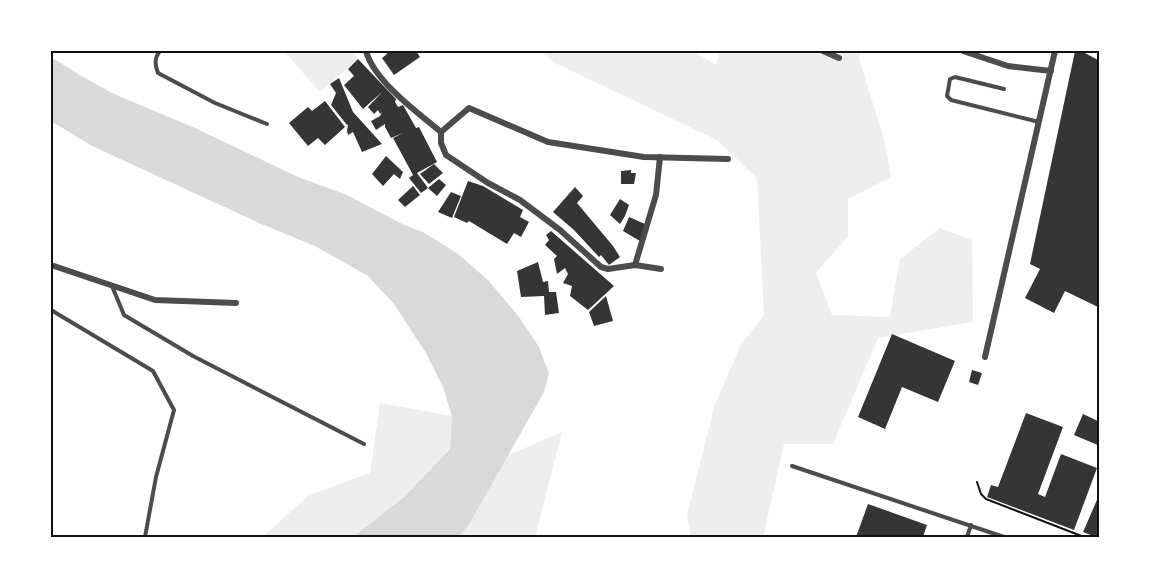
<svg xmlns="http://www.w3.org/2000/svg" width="1151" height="588" viewBox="0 0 1151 588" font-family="Mulish,sans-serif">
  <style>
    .green { fill: #eee }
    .water { fill: #d9d9d9 }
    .building { fill: #353535 }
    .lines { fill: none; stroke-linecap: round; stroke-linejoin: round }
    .path { stroke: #111; stroke-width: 2 }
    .service { stroke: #4c4c4c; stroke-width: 4 }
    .minor { stroke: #4c4c4c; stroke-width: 6 }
    .neatline { fill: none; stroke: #111; stroke-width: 2 }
  </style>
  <rect width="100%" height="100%" fill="#fff"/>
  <!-- green -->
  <g class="green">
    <polygon points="284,51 320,51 323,54 336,51 353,51 358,59 320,92"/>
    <polygon points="540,51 693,51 716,65 720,51 861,51 859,59 884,139 891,177 848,199 848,236 816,273 832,315 890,317 900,259 940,228 972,240 973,322 878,338 833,444 784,444 763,537 691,537 687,515 715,404 741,345 764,315 757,178 717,140 555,63"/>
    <polygon points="380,403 452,416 450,449 404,497 353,537 263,537 309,495 370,473"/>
    <polygon points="562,432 535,537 458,537 468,526 506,456"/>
  </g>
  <!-- water -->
  <polygon class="water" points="51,57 83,77 114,94 195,128 298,177 347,195 402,224 425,233 458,254 488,280 519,317 539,347 549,374 544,392 468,526 458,537 353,537 404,497 450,449 452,416 443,387 426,353 394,304 368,276 315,246 259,223 92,146 51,121"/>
  <!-- building -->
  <g class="building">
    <polygon points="385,51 416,51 420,57 394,75 382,58 387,54"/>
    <polygon points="1075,51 1081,51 1100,61 1100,308 1065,291 1054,313 1025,298 1040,269 1030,264"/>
    <polygon points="358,59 396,99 395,102 398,107 403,105 416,128 419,127 437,162 417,173 428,188 439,179 446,185 437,196 428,188 421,193 409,178 413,175 393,138 403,133 391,138 385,127 385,124 376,130 371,121 380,116 382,112 380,114 378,110 374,114 368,107 382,92 363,109 344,85 354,76 348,69"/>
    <polygon points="339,78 353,112 382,144 362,152 353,132 348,135 347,131 348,124 347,125 331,105 336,93 330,84"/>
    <polygon points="325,101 345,127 325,145 318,138 308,146 289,123 308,107 312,111"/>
    <polygon points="386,156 403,172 400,179 394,174 383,186 372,174"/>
    <polygon points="434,164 443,173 429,184 420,174"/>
    <polygon points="631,170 631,173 636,173 634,184 621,184 621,171"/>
    <polygon points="468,181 483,186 523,210 520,217 529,222 521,237 514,233 507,244 469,221 467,223 454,217"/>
    <polygon points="413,186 420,195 405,207 398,200"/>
    <polygon points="575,187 583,196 577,203 613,246 620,257 609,265 601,255 599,257 574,230 553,212"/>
    <polygon points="451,192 461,196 452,218 438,212"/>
    <polygon points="620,199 629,205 625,216 620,224 610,215"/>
    <polygon points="629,217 645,224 640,241 623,231"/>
    <polygon points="551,231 614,286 588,310 570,296 572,286 563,283 568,274 565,268 557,274 554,259 557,256 545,245 549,240 546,235"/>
    <polygon points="538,262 543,282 548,281 549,292 556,292 559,313 545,315 544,296 521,297 517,271"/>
    <polygon points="606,296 613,321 594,326 589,312"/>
    <polygon points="892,334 955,361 938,402 902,387 885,429 858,417"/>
    <polygon points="972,370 982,373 978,385 969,382"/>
    <polygon points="1026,413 1063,427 1038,494 1045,497 1061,454 1097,468 1074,530 987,497 991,485 998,487"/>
    <polygon points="1083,414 1100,422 1100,446 1074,435"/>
    <polygon points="1100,493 1100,537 1096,537 1083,532"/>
    <polygon points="868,504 927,525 923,537 856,537"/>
  </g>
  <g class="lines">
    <!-- path -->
    <polyline class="path" points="977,482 981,494 986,499 1084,537"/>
    <!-- service -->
    <g class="service">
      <path d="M160,51C154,58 155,65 158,73L215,103L267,124"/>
      <polyline points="1004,89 955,77 950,79 947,96 951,100 1039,122"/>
      <polyline points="112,286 124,315 193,356 364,444"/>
      <polyline points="51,310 153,371 174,410 156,477 145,537"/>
      <polyline points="792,466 1004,537"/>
      <polyline points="967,537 971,525"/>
    </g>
    <!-- minor -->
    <g class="minor">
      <path d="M366,51C374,81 418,113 441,132V143L446,155L488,183L520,200L560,230L601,267L608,269L635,265L661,269"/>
      <polyline points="823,51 839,58"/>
      <polyline points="963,51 1008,66 1051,71"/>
      <polyline points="441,132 469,108 548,142 644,157 728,159"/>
      <polyline points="51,265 155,300 236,303"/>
      <polyline points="635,265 656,195 660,157"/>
      <polyline points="985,357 1055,51"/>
    </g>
  </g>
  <!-- border -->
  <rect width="1151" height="588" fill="none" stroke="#ffffff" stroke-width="105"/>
  <rect x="52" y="52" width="1046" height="484" class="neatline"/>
</svg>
